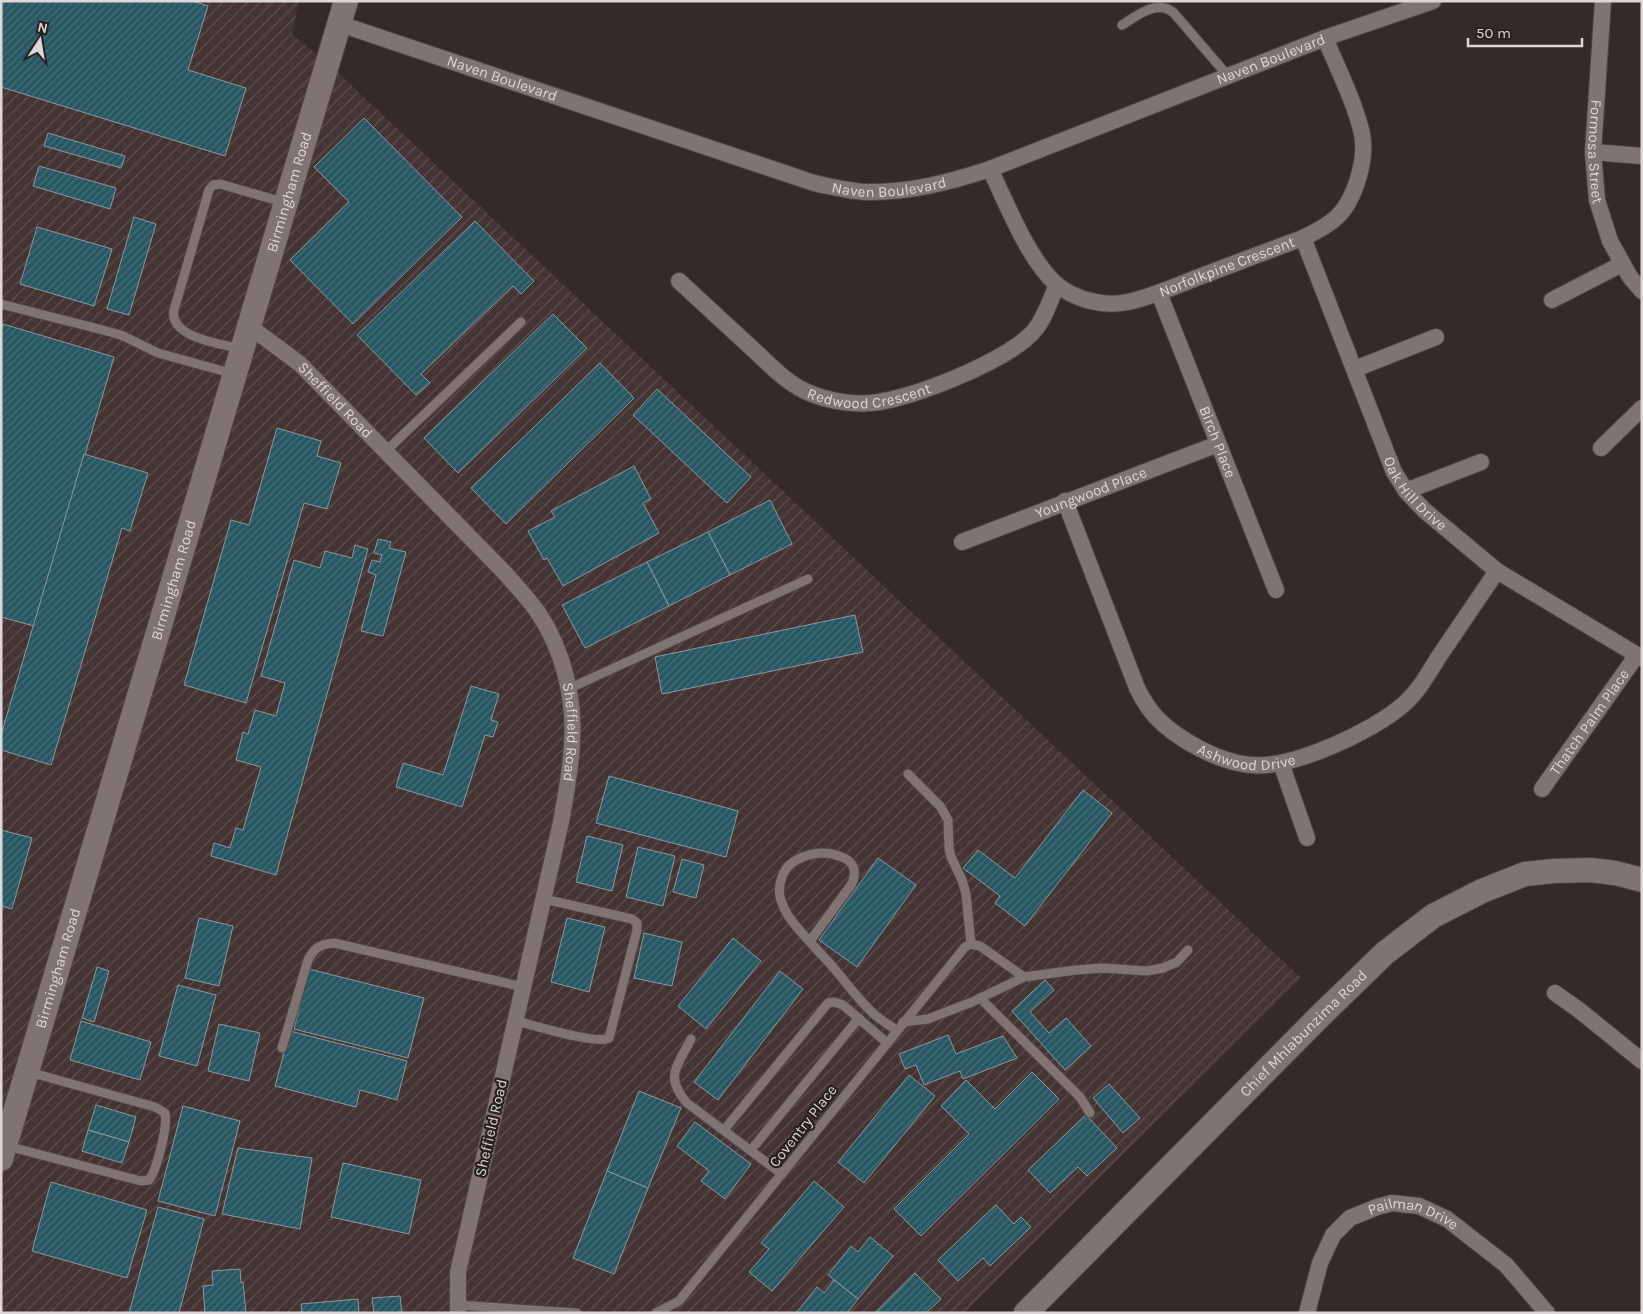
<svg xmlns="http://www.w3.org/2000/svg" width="1643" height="1314" viewBox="0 0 1643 1314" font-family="Karla,sans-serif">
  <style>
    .industrial { fill: url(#industrial-furrows) }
    .building { fill: url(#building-hatch); stroke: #8d999c }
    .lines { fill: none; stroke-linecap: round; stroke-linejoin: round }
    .lane-casing { stroke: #4d4545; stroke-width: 11 }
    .street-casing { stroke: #4d4545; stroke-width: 18 }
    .secondary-casing { stroke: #4d4545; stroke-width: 26 }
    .lane { stroke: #807473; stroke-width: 9 }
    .street { stroke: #807473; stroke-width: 16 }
    .secondary { stroke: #807473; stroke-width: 24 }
    .labels { text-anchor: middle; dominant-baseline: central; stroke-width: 4.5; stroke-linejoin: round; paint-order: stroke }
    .street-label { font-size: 15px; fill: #ddd6d6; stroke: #2a2020 }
  </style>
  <defs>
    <pattern id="industrial-furrows" width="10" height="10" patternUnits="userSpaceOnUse" patternTransform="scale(1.25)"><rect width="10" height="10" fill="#443433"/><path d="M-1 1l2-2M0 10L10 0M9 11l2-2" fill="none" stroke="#5f5150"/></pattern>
    <pattern id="building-hatch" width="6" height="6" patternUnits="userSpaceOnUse" patternTransform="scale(1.25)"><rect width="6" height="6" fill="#275762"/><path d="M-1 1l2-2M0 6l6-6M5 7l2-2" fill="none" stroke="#466e78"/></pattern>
  </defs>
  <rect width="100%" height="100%" fill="#342a29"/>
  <!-- industrial -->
  <polygon class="industrial" points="1,1 299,1 292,34 334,69 1301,978 964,1313 1,1313"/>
  <!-- building -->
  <g class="building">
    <polygon points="1,1 193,1 208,6 188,70 246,88 225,156 1,87"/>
    <polygon points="364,118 462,217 353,324 290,260 349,202 314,167"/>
    <polygon points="48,133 125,156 121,168 44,146"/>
    <polygon points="39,166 116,188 110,209 33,186"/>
    <polygon points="134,217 156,224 129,315 107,309"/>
    <polygon points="475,221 534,281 521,294 513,286 421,374 430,383 416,395 357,335"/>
    <polygon points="37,227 112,249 94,306 20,284"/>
    <polygon points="553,314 587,348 458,473 424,438"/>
    <polygon points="3,324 114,357 34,626 1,617 1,332"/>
    <polygon points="600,363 634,398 506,524 471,488"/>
    <polygon points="657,389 751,477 727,503 633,415"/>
    <polygon points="277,428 321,441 317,456 341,463 327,509 304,503 246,703 184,685 231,520 249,525"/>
    <polygon points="84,454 148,473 130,531 122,528 51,765 1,750 1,735"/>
    <polygon points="634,466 651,499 643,503 659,533 563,586 547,558 544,560 528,531 555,517 551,511"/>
    <polygon points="770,500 792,544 730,575 708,532"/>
    <polygon points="708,532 730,575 669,606 647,562"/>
    <polygon points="378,539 391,542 389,548 406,552 383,636 361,631 376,575 368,572 372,560 380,562 382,555 374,553"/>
    <polygon points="355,545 368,549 276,875 211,856 214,843 230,848 236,828 243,830 261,767 236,760 243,732 248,734 255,710 276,716 285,683 261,676 294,560 320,568 325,551 352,558"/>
    <polygon points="647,562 669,606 585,648 562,605"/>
    <polygon points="855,615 863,652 662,694 655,657"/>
    <polygon points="471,686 499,694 491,720 498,722 493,737 485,735 462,807 396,787 403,763 443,775"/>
    <polygon points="609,776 738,811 726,857 596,823"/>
    <polygon points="1083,790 1112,813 1025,926 995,903 1000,896 963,868 978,850 1015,878"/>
    <polygon points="1,830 32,838 12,909 1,906"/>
    <polygon points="587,836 623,845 612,891 576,882"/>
    <polygon points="638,847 675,856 663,906 626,897"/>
    <polygon points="878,858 916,885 857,967 819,940"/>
    <polygon points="682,859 704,865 696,898 673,892"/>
    <polygon points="199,918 233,926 219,986 185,978"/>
    <polygon points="567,918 605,927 589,992 551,982"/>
    <polygon points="644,933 682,942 672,986 634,978"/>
    <polygon points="733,938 761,961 706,1029 678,1006"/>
    <polygon points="97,967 109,971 94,1022 82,1018"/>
    <polygon points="309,969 424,998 408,1058 294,1029"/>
    <polygon points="780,971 803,989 718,1100 694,1082"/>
    <polygon points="1045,980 1054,990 1030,1012 1049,1033 1066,1018 1091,1046 1065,1070 1012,1011"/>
    <polygon points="178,985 216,995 197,1066 159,1056"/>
    <polygon points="81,1021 151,1042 140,1080 70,1060"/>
    <polygon points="219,1024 260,1033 249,1081 208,1071"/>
    <polygon points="290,1031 407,1061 397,1100 360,1090 356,1107 275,1086"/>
    <polygon points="948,1035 956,1054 1003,1036 1017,1058 963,1079 960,1071 924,1085 916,1065 905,1069 899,1054"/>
    <polygon points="1032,1072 1059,1099 921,1236 894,1209 969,1134 941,1106 966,1080 995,1109"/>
    <polygon points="909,1075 935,1096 864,1183 838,1162"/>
    <polygon points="1109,1084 1140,1118 1123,1133 1093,1098"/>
    <polygon points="639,1091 681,1108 648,1188 607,1171"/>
    <polygon points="96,1105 136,1117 129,1142 88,1130"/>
    <polygon points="183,1106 240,1121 215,1216 158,1201"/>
    <polygon points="1086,1115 1117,1148 1087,1176 1078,1167 1050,1193 1028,1170"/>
    <polygon points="695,1122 751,1164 725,1199 701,1181 709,1171 677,1146"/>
    <polygon points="88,1130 129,1142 122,1163 82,1151"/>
    <polygon points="238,1148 312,1158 300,1229 222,1214"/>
    <polygon points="343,1163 421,1180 409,1234 331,1217"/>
    <polygon points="607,1171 648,1188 614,1274 573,1258"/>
    <polygon points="814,1181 844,1207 772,1291 749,1272 769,1249 761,1243"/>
    <polygon points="51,1182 147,1210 127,1278 32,1251"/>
    <polygon points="996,1205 1014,1224 1021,1217 1031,1227 990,1266 983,1258 958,1281 938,1260"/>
    <polygon points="158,1207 204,1219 179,1313 129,1313"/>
    <polygon points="870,1237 893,1256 858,1299 828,1275 851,1246 858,1252"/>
    <polygon points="240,1269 241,1283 243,1282 246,1313 205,1313 203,1286 213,1285 212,1271"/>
    <polygon points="915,1273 941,1299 926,1313 875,1313"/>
    <polygon points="834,1280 858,1299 847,1313 796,1313 817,1287 824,1293"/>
    <polygon points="400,1296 402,1313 374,1313 372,1298"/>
    <polygon points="358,1299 359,1313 302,1313 301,1304"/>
  </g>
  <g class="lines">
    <!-- lane casing -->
    <g class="lane-casing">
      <g id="lane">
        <path d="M1122,25C1138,15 1156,0 1173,12L1228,76"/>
        <polyline points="1,304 99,329 121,335 158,353 234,374"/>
        <path d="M242,349C222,344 169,338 174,310L209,190L213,185L220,184L286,203"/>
        <polyline points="386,451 521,322"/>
        <polyline points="568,689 808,579"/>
        <polyline points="908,774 940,806 948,820 949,848 951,857 962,880 966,894 971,944"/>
        <path d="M810,941L851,885C858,872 854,860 839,856C824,850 806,853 792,863C782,870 778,885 780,897C782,904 785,911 789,917C802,935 818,950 832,966C846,982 859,1001 875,1015C881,1020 889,1025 896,1030"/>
        <polyline points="980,998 1080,1097 1090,1113"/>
        <path d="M516,1021C533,1025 596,1045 609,1038L637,930V923L632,919L544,899"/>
        <polyline points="903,1022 928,1019 972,1002 1024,977 1076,970 1103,968 1147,971 1163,968 1177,962 1188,950"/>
        <path d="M691,1039C677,1067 664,1076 687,1103L782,1174"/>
        <path d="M282,1048L308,960C314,948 320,944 334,943L523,987"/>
        <polyline points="724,1130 828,1003 834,1002 843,1005 886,1042"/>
        <path d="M7,1146L141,1181L149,1180C157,1170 168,1125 165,1113L155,1107L29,1072"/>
        <polyline points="751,1150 859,1018"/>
        <polyline points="457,1305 577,1313"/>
        <polyline points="656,1313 679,1301 965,947 971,944 980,946 1024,977"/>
      </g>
    </g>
    <!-- street casing -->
    <g class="street-casing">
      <g id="street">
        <path id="s1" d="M1603,1L1593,152L1597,200L1610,241L1630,277L1642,291"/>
        <path id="s2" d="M340,24L814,183C831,187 849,191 866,192C909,193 950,182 990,169L1325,38L1433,1"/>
        <polyline points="1593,152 1642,156"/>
        <path id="s3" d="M990,169C1007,204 1028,259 1056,284C1075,300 1104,307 1128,302C1151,297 1174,287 1196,278C1231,265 1267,251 1303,238C1315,232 1328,226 1338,216C1355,199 1367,159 1362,134C1356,105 1337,67 1325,38"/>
        <path id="s4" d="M1303,238L1394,472L1406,491L1424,510L1497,571L1642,658"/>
        <path id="s5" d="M679,281C705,305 731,329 757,353C772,367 786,382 805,391C824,400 850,405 871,403C910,400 1007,361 1033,332C1045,319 1050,300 1057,285"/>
        <path id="s6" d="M1159,293L1276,590"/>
        <polyline points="1552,300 1622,264"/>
        <path id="s7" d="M249,326L300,364L505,573C516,586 529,599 539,614C563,650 575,699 572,742C571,769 566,795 561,822L458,1272V1313"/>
        <polyline points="1355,369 1436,337"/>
        <polyline points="1601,448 1642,408"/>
        <polyline points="1406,491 1481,462"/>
        <path id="s8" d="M1065,501L1137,688C1142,698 1148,708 1155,716C1176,739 1220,763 1252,765C1292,769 1374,731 1404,704C1419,691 1429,672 1440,655C1459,627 1478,599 1497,571"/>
        <path id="s9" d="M962,542L1218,444"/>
        <polyline points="1281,763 1307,838"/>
        <path id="s10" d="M1542,789L1637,655"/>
        <polyline points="1555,993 1579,1010 1642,1061"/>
        <path id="s11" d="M1307,1313L1320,1263L1333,1235L1350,1218L1377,1207L1392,1203L1419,1206L1447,1219L1506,1265L1547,1313"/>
      </g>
    </g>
    <!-- secondary casing -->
    <g class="secondary-casing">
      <g id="secondary">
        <path id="s12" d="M1,1159L346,1"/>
        <path id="s13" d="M1026,1313L1319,1017L1385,953L1433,916L1482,891L1525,874L1554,871L1590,870L1615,873L1642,880"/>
      </g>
    </g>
    <!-- lane -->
    <use href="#lane" class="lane"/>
    <!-- street -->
    <use href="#street" class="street"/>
    <!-- secondary -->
    <use href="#secondary" class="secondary"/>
  </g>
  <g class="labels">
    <!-- street labels -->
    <g class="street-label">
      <text stroke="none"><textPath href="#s2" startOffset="981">Naven Boulevard</textPath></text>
      <text stroke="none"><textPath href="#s2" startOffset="171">Naven Boulevard</textPath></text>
      <text stroke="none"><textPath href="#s1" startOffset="151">Formosa Street</textPath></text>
      <text stroke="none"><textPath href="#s2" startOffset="576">Naven Boulevard</textPath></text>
      <text stroke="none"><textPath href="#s12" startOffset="1009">Birmingham Road</textPath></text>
      <text stroke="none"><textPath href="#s3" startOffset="315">Norfolkpine Crescent</textPath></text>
      <text stroke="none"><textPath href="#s5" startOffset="234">Redwood Crescent</textPath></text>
      <text stroke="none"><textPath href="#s7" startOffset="114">Sheffield Road</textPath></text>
      <text stroke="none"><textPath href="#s6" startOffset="160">Birch Place</textPath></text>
      <text stroke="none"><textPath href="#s9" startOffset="138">Youngwood Place</textPath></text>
      <text stroke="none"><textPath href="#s4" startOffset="281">Oak Hill Drive</textPath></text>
      <text stroke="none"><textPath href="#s12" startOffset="604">Birmingham Road</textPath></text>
      <text stroke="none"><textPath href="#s10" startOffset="82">Thatch Palm Place</textPath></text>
      <text stroke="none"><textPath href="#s7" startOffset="534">Sheffield Road</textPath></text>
      <text stroke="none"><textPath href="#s8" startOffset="338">Ashwood Drive</textPath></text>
      <text stroke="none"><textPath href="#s12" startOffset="199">Birmingham Road</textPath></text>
      <text stroke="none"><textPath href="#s13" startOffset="394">Chief Mhlabunzima Road</textPath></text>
      <text transform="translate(803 1126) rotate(-52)">Coventry Place</text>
      <text transform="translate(491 1128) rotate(-77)">Sheffield Road</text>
      <text stroke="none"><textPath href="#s11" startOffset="174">Pailman Drive</textPath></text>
    </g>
  </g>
  <!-- border -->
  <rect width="1643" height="1314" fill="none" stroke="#ddd6d6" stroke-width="5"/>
  <!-- north arrow -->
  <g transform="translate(40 40) rotate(12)" stroke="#2a2020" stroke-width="4" paint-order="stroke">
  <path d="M0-4L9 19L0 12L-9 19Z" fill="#ddd6d6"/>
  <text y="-8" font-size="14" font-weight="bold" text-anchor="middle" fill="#ddd6d6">N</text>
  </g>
  <!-- scale -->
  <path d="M1468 38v8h114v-8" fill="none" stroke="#ddd6d6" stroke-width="2.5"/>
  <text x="1476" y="38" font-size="15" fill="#ddd6d6" stroke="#2a2020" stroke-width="4" paint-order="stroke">50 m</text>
</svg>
